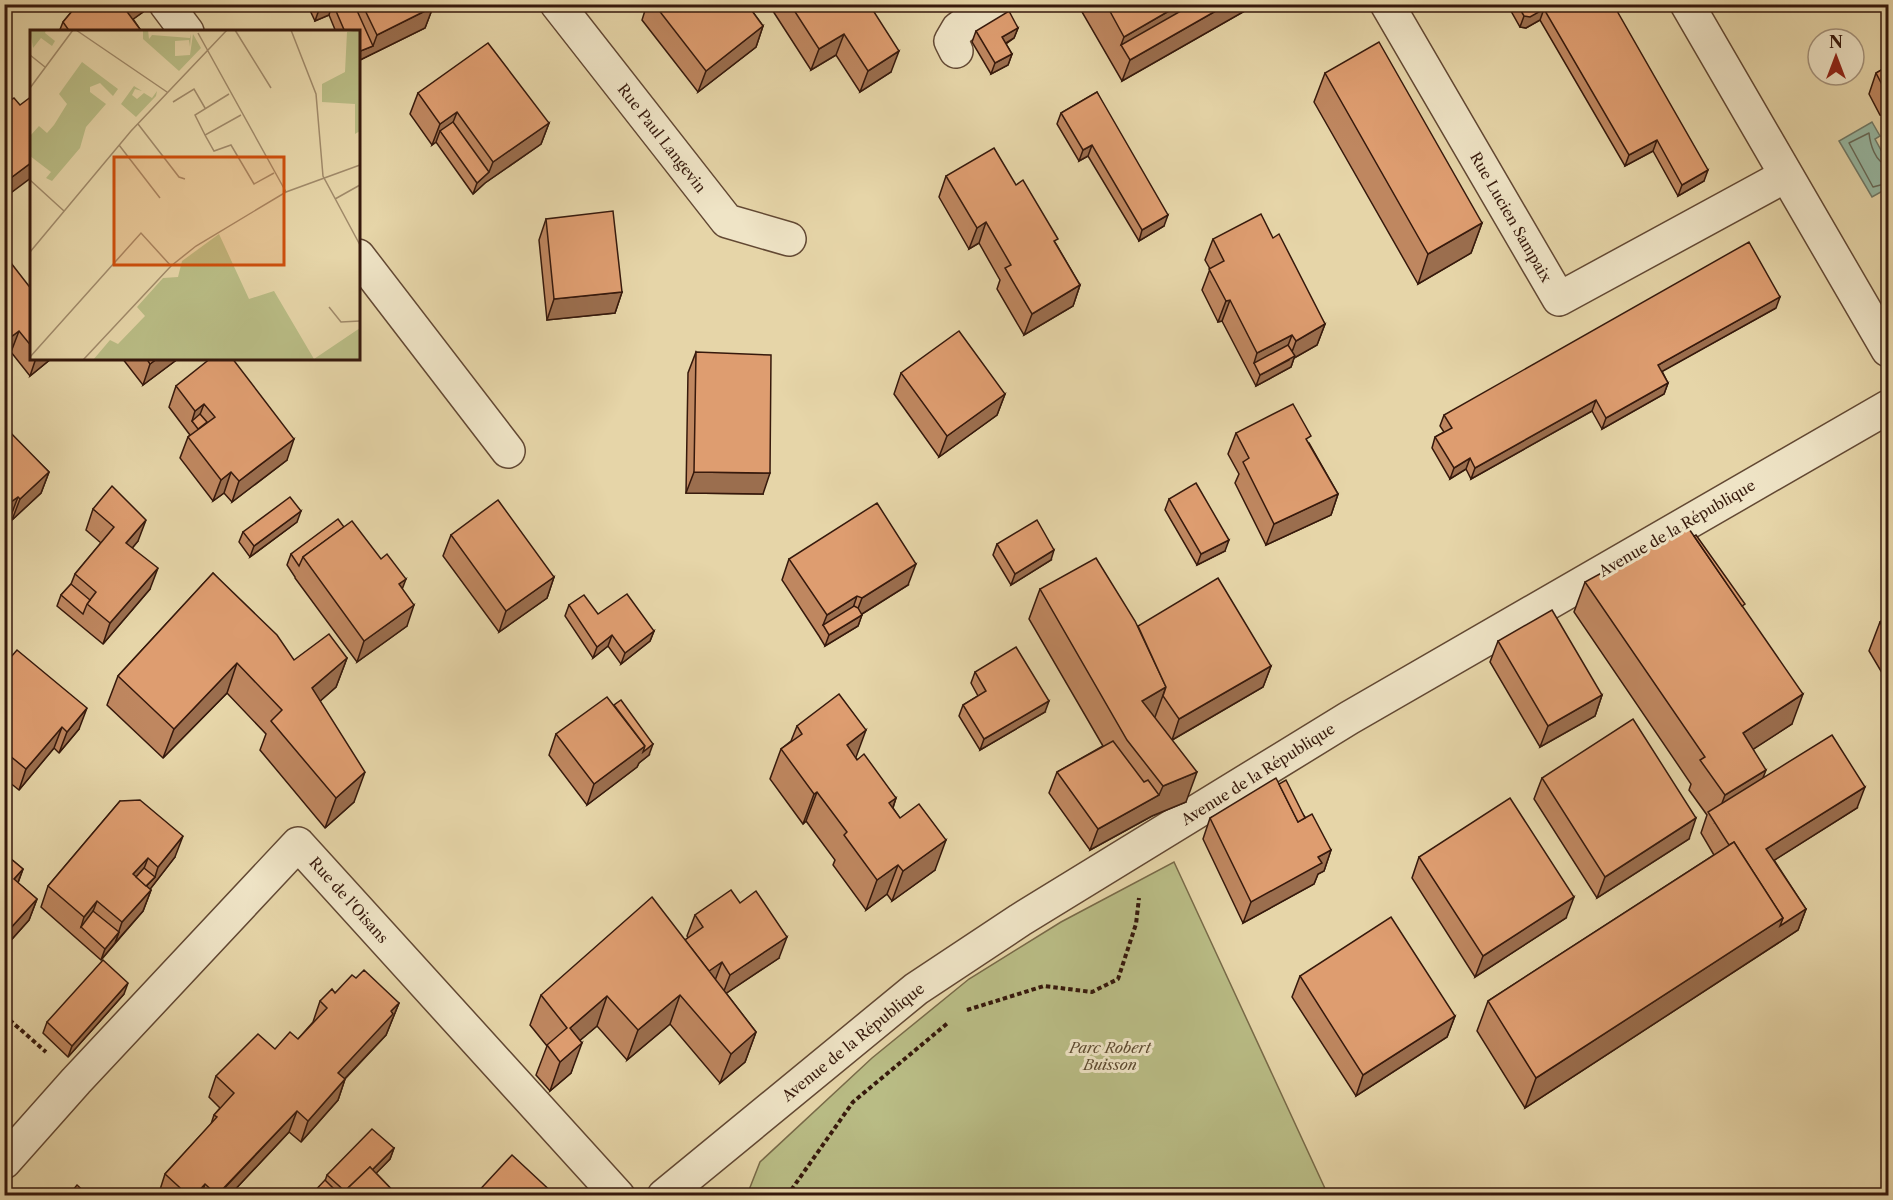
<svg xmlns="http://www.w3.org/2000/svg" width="1893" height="1200" viewBox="0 0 1893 1200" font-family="'Libre Caslon Text',serif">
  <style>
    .green { fill: #b9bc85; stroke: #786a48; stroke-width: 1.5 }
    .water { fill: #97b9a4; stroke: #707967; stroke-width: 1.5 }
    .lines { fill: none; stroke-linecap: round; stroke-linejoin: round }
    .shore { stroke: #666958; stroke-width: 1.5 }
    .minor-casing { stroke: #624833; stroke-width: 36 }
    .path { stroke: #36190c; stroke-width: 4; stroke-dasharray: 4.5 3; stroke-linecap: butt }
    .minor { stroke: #efe4c6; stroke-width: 33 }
    .wall { fill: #bf8760; stroke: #36190c; stroke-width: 1.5 }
    .shaded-wall { fill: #9b6e4e; stroke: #36190c; stroke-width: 1.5 }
    .building { fill: #de9d70; stroke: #36190c; stroke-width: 1.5 }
    .labels { text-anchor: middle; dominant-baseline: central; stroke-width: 6; stroke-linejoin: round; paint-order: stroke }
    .street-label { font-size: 15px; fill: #36190c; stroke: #efe4c6 }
    .park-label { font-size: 15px; font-style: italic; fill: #5d4a30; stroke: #efe4c6 }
    .inset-road { fill: none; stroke: #a08a6a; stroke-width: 1.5 }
    .view { fill: #cd4f0c; fill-opacity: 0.15; stroke: #cd4f0c; stroke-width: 3 }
    .inset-edge { fill: none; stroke: #36190c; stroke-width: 3 }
  </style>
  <rect width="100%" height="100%" fill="#e6d5a8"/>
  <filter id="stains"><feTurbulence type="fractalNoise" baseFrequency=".00333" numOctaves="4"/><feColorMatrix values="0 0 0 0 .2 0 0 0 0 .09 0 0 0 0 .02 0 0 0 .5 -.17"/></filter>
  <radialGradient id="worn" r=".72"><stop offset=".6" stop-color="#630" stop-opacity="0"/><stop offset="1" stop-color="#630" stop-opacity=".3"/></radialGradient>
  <!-- green -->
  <polygon class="green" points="1174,862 1328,1195 747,1195 760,1162 872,1058 969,979 1061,922"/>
  <!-- water -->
  <polygon class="water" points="1872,122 1880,136 1875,139 1888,163 1888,188 1872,197 1839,141"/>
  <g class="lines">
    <!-- shore -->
    <path class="shore" d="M1888,165C1875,163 1870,143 1869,133L1849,143L1873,187L1888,183"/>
    <!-- minor casing -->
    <g class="minor-casing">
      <g id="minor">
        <polyline points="166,4 187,32"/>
        <polyline points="557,4 727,221 789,239"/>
        <polyline points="1387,4 1559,299 1785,176"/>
        <polyline points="1687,4 1888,350"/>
        <polyline points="956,51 951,41 958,29 993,4"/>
        <polyline points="358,256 508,451"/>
        <polyline points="4,1162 76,1081 298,844 618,1196"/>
        <polyline points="664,1196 916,989 1020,920 1349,718 1888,407"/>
      </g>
    </g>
    <!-- path -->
    <g class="path">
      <polyline points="967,1010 1044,986 1092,992 1118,979 1136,924 1139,898"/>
      <polyline points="4,1015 46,1052"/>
      <polyline points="787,1196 853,1102 949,1022"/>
    </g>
    <!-- minor -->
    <use href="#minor" class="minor"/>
  </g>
  <!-- wall -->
  <g class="wall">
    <polygon points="78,4 145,4 143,12 133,19 142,32 59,32 63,22"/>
    <polygon points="307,4 432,4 433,7 425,28 358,61 358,32 336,32 329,15 315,21"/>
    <polygon points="647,4 747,4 763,26 756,47 698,92 642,20"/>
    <polygon points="772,4 869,4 891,72 860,92 836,55 811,70 771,8"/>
    <polygon points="1085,4 1257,4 1122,81 1082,12"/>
    <polygon points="1507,4 1613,4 1704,181 1678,196 1653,151 1625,166 1540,20 1526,28 1520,27"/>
    <polygon points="1888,21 1888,39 1884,32"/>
    <polygon points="1018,28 1014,38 1006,44 1012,54 1008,65 991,74 972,42 976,31"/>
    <polygon points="1888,66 1888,117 1880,115 1869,94 1876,73"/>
    <polygon points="1325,73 1482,223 1471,253 1418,284 1314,102"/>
    <polygon points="1097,92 1164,226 1139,241 1088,156 1079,161 1057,124 1061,113"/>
    <polygon points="418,93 549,123 541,144 485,183 473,194 436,142 432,145 410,114"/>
    <polygon points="946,176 1016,185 1056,244 1080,285 1073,306 1024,335 997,289 1000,280 979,243 969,249 939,197"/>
    <polygon points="546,219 622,292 615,313 547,320 539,240"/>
    <polygon points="1273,238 1325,324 1317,345 1294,358 1291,367 1256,386 1222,321 1218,322 1202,290 1210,269 1205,260 1213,239"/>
    <polygon points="4,267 32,290 32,358 52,358 30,376 11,352 4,357"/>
    <polygon points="1776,308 1662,371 1668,383 1664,394 1602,429 1592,411 1471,479 1466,469 1450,479 1432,448 1435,437 1444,432 1440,426 1444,415"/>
    <polygon points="696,352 763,494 686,493 688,373"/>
    <polygon points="122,358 179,358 143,385"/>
    <polygon points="901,373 1005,394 997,415 939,457 894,394"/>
    <polygon points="176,386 287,460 232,502 224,493 213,501 180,458 188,437 190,435 169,407"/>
    <polygon points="4,428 49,472 41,493 12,520 10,518 4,522"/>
    <polygon points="1236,433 1309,443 1338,494 1331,515 1266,545 1235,483 1239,474 1228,454"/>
    <polygon points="1169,499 1225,551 1197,565 1165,510"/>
    <polygon points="93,509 138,541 132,548 150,589 103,644 57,606 61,595 71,584 75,574 101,543 86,530"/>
    <polygon points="297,522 250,557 239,542 243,532"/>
    <polygon points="344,527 402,588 407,626 357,662 295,578 295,577 287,565 291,554"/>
    <polygon points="451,535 554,577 547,598 499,632 443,556"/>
    <polygon points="997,544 1051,560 1011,585 993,555"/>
    <polygon points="789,559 908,585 862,614 858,626 825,646 819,636 782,580"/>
    <polygon points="213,573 294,660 347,658 336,687 320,701 354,802 325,828 260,750 266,734 227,693 163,758 107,705 118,676"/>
    <polygon points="1585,582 1743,608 1792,724 1753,749 1763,778 1857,808 1774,860 1806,909 1798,930 1525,1108 1477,1031 1488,1001 1714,855 1701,833 1707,815 1689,790 1691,784 1574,612"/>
    <polygon points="1040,589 1138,626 1271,666 1263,687 1172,740 1186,802 1152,816 1090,850 1049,793 1057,772 1103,746 1029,619"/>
    <polygon points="569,605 654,631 650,641 621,664 608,646 593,658 565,616"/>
    <polygon points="1888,616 1888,683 1869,651 1880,622"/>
    <polygon points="1498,641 1602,695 1595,716 1540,747 1490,662"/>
    <polygon points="4,665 79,729 59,753 54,748 19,790 4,778"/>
    <polygon points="975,672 1045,712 980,750 959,716 963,705 978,696 971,683"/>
    <polygon points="797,726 856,758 896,798 893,808 935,870 892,901 887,894 866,910 833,865 835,860 806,821 803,824 770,779 781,749 791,741"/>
    <polygon points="556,734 649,755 639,763 637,767 587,805 549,755"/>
    <polygon points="1542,778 1689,839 1597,898 1534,799"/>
    <polygon points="1279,784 1331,850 1324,871 1318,874 1314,884 1243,923 1203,839 1210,818"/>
    <polygon points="120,801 175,857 150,889 151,890 143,911 101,960 41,907 48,886"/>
    <polygon points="4,853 23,869 18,883 37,899 29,920 4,948"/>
    <polygon points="1419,857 1566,918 1475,977 1412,878"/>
    <polygon points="695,915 779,958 726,993 756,1032 745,1062 720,1083 670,1024 627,1060 597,1026 580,1040 571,1073 550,1091 536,1075 547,1046 530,1025 541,995 685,940 688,938 687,936"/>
    <polygon points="1300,976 1455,1016 1447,1037 1356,1096 1292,997"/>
    <polygon points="356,978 399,1003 386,1035 345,1079 338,1100 301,1142 289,1132 229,1196 158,1196 165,1174 211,1124 214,1115 220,1108 209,1097 216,1076 298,1039 313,1022 320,1001 335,993"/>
    <polygon points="124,994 68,1057 43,1033 47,1022"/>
    <polygon points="394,1148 390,1159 376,1173 398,1196 310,1196 325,1181 327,1175"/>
  </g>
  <!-- shaded-wall -->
  <g class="shaded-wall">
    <polygon points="132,4 145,4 143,12 118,30 125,9"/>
    <polygon points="321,4 332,4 329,15 315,21"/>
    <polygon points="1181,4 1222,4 1121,45 1124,37"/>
    <polygon points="1228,4 1257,4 1122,81 1130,60"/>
    <polygon points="433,7 425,28 358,61 358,52 373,46 377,35"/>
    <polygon points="1544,9 1540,20 1526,28 1520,27 1524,16"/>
    <polygon points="763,26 756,47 698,92 706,71"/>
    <polygon points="1018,28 1014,38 998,48 1002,37"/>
    <polygon points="844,34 836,55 811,70 819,49"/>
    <polygon points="899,51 891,72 860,92 868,71"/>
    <polygon points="1012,54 1008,65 991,74 995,63"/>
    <polygon points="457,112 449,133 440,131 436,142 432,145 440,124"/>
    <polygon points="549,123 541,144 485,183 473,194 477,183 489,172 493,162"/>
    <polygon points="1657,140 1653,151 1625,166 1629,155"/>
    <polygon points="1092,145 1088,156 1079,161 1083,150"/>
    <polygon points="32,162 32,177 4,198 4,183"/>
    <polygon points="1708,170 1704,181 1678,196 1682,185"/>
    <polygon points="1168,215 1164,226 1139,241 1142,230"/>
    <polygon points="986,222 979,243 969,249 977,228"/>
    <polygon points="1482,223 1471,253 1418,284 1428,254"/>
    <polygon points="1080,285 1073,306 1024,335 1032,314"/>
    <polygon points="622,292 615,313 547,320 554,299"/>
    <polygon points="1780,297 1776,308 1654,376 1658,365"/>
    <polygon points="1230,300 1222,321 1218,322 1226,301"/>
    <polygon points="1325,324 1317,345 1294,358 1291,367 1256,386 1260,375 1289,360 1296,341"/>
    <polygon points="19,331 11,352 4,357 4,347 7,340"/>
    <polygon points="1292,335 1284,356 1254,363 1257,353"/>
    <polygon points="36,358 52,358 30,376"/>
    <polygon points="158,358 179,358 143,385 150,364"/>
    <polygon points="1668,383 1664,394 1602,429 1606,418"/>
    <polygon points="1005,394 997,415 939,457 947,436"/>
    <polygon points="1596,400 1592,411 1471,479 1475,468"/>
    <polygon points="204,404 196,425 192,421 195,411"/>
    <polygon points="294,439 287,460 232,502 239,481"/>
    <polygon points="1470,458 1466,469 1450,479 1454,468"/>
    <polygon points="49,472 41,493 12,520 20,499"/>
    <polygon points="231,472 224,493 213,501 221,480"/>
    <polygon points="694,472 770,473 763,494 686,493"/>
    <polygon points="1338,494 1331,515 1266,545 1274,524"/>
    <polygon points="18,497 10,518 4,522 4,507"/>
    <polygon points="301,511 297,522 250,557 254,546"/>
    <polygon points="146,520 138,541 119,564 126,543"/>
    <polygon points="1229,540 1225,551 1197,565 1201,554"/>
    <polygon points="1054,550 1051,560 1011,585 1015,574"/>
    <polygon points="916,564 908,585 854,619 862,598"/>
    <polygon points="158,568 150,589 103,644 110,623"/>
    <polygon points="554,577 547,598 499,632 506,611"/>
    <polygon points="406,579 398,600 399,584"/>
    <polygon points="857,596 850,617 823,625 827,615"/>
    <polygon points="414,605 407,626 357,662 364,641"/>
    <polygon points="862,615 858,626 825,646 829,635"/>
    <polygon points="654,631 650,641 621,664 625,653"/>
    <polygon points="612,635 608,646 593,658 597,647"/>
    <polygon points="347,658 336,687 301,718 312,688"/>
    <polygon points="237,663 227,693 163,758 174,729"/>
    <polygon points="1271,666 1263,687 1172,740 1179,719"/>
    <polygon points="1166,687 1155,717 1131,731 1142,701"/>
    <polygon points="1803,694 1792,724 1732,763 1743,733"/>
    <polygon points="1602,695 1595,716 1540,747 1548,726"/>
    <polygon points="1049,701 1045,712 980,750 984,739"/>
    <polygon points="87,708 79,729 59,753 67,732"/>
    <polygon points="62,727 54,748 19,790 26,769"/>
    <polygon points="866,730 855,760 847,745"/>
    <polygon points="653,744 649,755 639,763 637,767 587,805 594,784 645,746"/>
    <polygon points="1766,770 1755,799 1715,822 1725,795"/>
    <polygon points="365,772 354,802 325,828 336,798"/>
    <polygon points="1197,772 1186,802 1152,816 1090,850 1098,829 1159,795 1163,786"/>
    <polygon points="1865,787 1857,808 1759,870 1766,849"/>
    <polygon points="817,792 806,821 803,824 814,794"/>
    <polygon points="896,798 886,828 889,803"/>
    <polygon points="1696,818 1689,839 1597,898 1605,877"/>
    <polygon points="183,836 175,857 151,888 136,904 140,893 155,877 158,867"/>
    <polygon points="946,840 935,870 892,901 903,871"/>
    <polygon points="1331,850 1324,871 1318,874 1314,884 1243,923 1251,902 1318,857"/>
    <polygon points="148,858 140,879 133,887 133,874"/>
    <polygon points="898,865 887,894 866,910 877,880"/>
    <polygon points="23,869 15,890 14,879"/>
    <polygon points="151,890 143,911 115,943 122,922"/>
    <polygon points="1574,897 1566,918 1475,977 1483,956"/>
    <polygon points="37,899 29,920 4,948 4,942 8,931"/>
    <polygon points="97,901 89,922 81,927 84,917"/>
    <polygon points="1806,909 1798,930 1525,1108 1536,1078 1783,918"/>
    <polygon points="119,932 115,943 101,960 105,949"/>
    <polygon points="787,937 779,958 722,996 730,975"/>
    <polygon points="722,962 714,983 708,971"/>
    <polygon points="128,983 124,994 68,1057 72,1046"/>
    <polygon points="680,995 670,1024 627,1060 638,1030"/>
    <polygon points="607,996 597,1026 559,1058 570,1028"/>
    <polygon points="399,1003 386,1035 330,1094 338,1073 391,1011"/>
    <polygon points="1455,1016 1447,1037 1356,1096 1363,1075"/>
    <polygon points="756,1032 745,1062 720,1083 731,1054"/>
    <polygon points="582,1043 571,1073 550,1091 560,1062"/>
    <polygon points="345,1079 338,1100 301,1142 308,1121"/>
    <polygon points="297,1111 289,1132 229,1196 217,1196"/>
    <polygon points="394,1148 390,1159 355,1195 351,1191"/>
    <polygon points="205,1184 201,1196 194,1196"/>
  </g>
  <!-- building -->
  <g class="building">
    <polygon points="78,4 132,4 125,9 142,32 70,32 63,22"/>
    <polygon points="333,4 354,4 373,46 358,52 358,32 345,32"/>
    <polygon points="362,4 432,4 433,7 377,35"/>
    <polygon points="654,4 747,4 763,26 706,71"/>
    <polygon points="790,4 869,4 899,51 868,71 844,34 819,49"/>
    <polygon points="1106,4 1181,4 1124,37"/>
    <polygon points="1193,4 1228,4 1130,60 1121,45"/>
    <polygon points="1517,4 1613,4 1708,170 1682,185 1657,140 1629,155 1544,9 1530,17 1524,16"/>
    <polygon points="1009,11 1018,28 1002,37 1012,54 995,63 976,31"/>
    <polygon points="1379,42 1482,223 1428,254 1325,73"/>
    <polygon points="488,43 549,123 493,162 457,112 440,124 418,93"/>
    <polygon points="1888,66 1888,94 1887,94 1876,73"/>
    <polygon points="1097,92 1168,215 1142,230 1092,145 1083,150 1061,113"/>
    <polygon points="32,96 32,162 4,183 4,105 14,98 20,105"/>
    <polygon points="453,122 489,172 477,183 440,131"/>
    <polygon points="994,148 1016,185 1023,180 1058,239 1054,241 1080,285 1032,314 1005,268 1011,265 986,222 977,228 946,176"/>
    <polygon points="613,211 622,292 554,299 546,219"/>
    <polygon points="1261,214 1273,238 1279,234 1325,324 1296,341 1292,335 1257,353 1230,300 1226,301 1209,269 1224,261 1213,239"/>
    <polygon points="1749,242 1780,297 1658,365 1668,383 1606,418 1596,400 1475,468 1470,458 1454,468 1435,437 1452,428 1444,415"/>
    <polygon points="11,263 32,290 32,347 19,331 7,340 4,336 4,267"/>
    <polygon points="959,331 1005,394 947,436 901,373"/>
    <polygon points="1288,345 1295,356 1260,375 1254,363"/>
    <polygon points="696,352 771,355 770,473 694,472"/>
    <polygon points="146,358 158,358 150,364"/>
    <polygon points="211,358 232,358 294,439 239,481 231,472 221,480 188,437 215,417 204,404 195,411 176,386"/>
    <polygon points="1293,404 1311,436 1306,439 1338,494 1274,524 1243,462 1249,458 1236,433"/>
    <polygon points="200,414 207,422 198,429 192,421"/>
    <polygon points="5,427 49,472 20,499 18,497 4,507 4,428"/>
    <polygon points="1196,483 1229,540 1201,554 1169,499"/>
    <polygon points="112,486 146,520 126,543 158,568 110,623 87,604 96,592 75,574 114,527 93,509"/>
    <polygon points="290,497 301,511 254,546 243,532"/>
    <polygon points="498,500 554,577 506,611 451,535"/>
    <polygon points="877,503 916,564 862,598 857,596 827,615 789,559"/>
    <polygon points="338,519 344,527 303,557 299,566 291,554"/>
    <polygon points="1037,520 1054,550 1015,574 997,544"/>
    <polygon points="352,521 381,559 387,554 406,579 399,584 414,605 364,641 303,557"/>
    <polygon points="1687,526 1803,694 1743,733 1766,770 1725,795 1700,760 1705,757 1585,582"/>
    <polygon points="1696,535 1745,604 1742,606 1694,536"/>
    <polygon points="1096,558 1135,621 1166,687 1142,701 1197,772 1163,786 1127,740 1040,589"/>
    <polygon points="213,573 277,635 294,660 329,634 347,658 312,688 365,772 336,798 271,721 282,710 237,663 174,729 118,676"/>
    <polygon points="1218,578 1271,666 1179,719 1163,696 1166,687 1138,626"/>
    <polygon points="71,584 90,600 87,604 83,614 61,595"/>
    <polygon points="627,594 654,631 625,653 612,635 597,647 569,605 584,595 598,614"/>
    <polygon points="854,606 858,608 862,615 829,635 823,625"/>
    <polygon points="1552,610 1602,695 1548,726 1498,641"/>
    <polygon points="1888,616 1888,636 1880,622"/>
    <polygon points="1016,647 1049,701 984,739 963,705 986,691 975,672"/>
    <polygon points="17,650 87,708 67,732 62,727 26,769 4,751 4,665"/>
    <polygon points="839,694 866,730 847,745 857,760 864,754 896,798 889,803 900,818 919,804 946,840 903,871 898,865 877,880 844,835 847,832 817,792 814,794 781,749 802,734 797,726"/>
    <polygon points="607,697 645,746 594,784 556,734"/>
    <polygon points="621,700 653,744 643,752 645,746 614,705"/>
    <polygon points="1633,719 1696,818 1605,877 1542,778"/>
    <polygon points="1832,735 1865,787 1766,849 1806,909 1780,926 1783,918 1734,842 1729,845 1708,812"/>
    <polygon points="1113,741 1144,782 1148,780 1159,795 1098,829 1057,772"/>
    <polygon points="1276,778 1298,822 1312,814 1331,850 1318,857 1322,863 1251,902 1210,818"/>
    <polygon points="1286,780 1305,818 1298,822 1279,784"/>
    <polygon points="1510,798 1574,897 1483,956 1419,857"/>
    <polygon points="140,800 183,836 158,867 148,858 133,874 151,890 122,922 97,901 84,917 48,886 120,801"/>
    <polygon points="1734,842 1783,918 1536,1078 1488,1001"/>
    <polygon points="4,853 23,869 14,879 37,899 8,931 4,928"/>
    <polygon points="144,868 155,877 146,886 136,877"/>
    <polygon points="731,890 740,903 756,891 787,937 730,975 722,962 709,971 685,940 703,927 695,915"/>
    <polygon points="652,897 756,1032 731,1054 680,995 638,1030 607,996 570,1028 582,1043 560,1062 547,1045 567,1028 541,995"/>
    <polygon points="93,911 119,932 105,949 81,927"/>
    <polygon points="1391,917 1455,1016 1363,1075 1300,976"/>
    <polygon points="103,960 128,983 72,1046 47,1022"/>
    <polygon points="364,970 399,1003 391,1011 393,1014 338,1073 345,1079 308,1121 297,1111 217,1195 205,1184 194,1196 189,1196 165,1174 217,1117 214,1115 234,1093 216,1076 258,1034 275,1049 290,1032 298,1039 327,1008 320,1001 332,989 335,993 352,975 356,978"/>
    <polygon points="372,1129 394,1148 372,1170 370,1167 348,1188 347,1193 327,1175"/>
    <polygon points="512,1155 556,1196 474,1196"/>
    <polygon points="370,1167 398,1196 356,1196 348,1188"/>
    <polygon points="325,1180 341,1196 310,1196"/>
    <polygon points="77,1185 89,1196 68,1196"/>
  </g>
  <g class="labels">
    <!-- street labels -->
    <g class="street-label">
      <text transform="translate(662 138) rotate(52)">Rue Paul Langevin</text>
      <text transform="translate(1511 217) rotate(60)">Rue Lucien Sampaix</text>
      <text transform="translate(1677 528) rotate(-30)">Avenue de la République</text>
      <text transform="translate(1258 774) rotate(-32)">Avenue de la République</text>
      <text transform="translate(349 900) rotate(48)">Rue de l'Oisans</text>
      <text transform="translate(853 1042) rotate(-39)">Avenue de la République</text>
    </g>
    <!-- park labels -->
    <g class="park-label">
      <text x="1110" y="1047">Parc Robert<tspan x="1110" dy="17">Buisson</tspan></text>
    </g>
  </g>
  <!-- overview -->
  <g transform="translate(30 30)">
    <rect width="330" height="330" fill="#e6d5a8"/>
    <path d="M0,0H16L15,3L25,11L22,16L11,8L3,18ZM113,0H118L119,9L122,5L160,8L161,4L160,17L159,10L145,11V26L160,25L163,4L171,18L149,41L113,9ZM330,0V101L325,104V74L292,72V54L315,42L317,2ZM52,32L88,59L83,66L70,53L60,57V62L76,74L56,97L50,118L22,151L16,148L21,142L0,126V106L9,96L17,103L24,95L37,74L29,64ZM104,56L112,61L105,59L102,65L107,69L114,63L122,68L127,61L126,66L106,87L91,74ZM189,204L219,269L244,261L284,329L330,298V330H63L80,310L88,314L115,286L107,277L133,248L148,247L152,231Z" fill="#b9bc85"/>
    <path class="inset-road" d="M46,0L137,62M120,0H185M205,0L241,58M261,0L286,64L293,146L330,215M168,3L256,162M0,25L15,37M0,58L43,0M143,72L164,59L175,78M211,85L175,105L184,121L201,115L224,154L244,143M108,94L149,147L155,149M175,105L165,85L199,64M89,115L130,168M0,150L34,181M305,169L330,155M0,222L101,101L197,0M299,277L311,292L330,291M0,327L111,203L141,236M53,330L141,236L166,216L256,162L330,135"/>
    <path class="view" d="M84,127H254V235H84Z"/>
    <rect width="330" height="330" class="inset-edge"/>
  </g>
  <!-- margin -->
  <rect width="1893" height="1200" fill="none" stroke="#e6d5a8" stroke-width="24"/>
  <rect x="6" y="6" width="1881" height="1188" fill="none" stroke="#36190c" stroke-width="3"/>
  <rect x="12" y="12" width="1869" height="1176" fill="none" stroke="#36190c" stroke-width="1.5"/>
  <!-- north arrow -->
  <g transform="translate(1836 57)"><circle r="28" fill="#efe4c6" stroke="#a5937c" stroke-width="1.5"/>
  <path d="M0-4.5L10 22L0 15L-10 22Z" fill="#8f2418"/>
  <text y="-9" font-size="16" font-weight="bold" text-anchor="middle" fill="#36190c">N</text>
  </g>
  <rect width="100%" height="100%" filter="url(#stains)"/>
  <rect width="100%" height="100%" fill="url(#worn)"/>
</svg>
